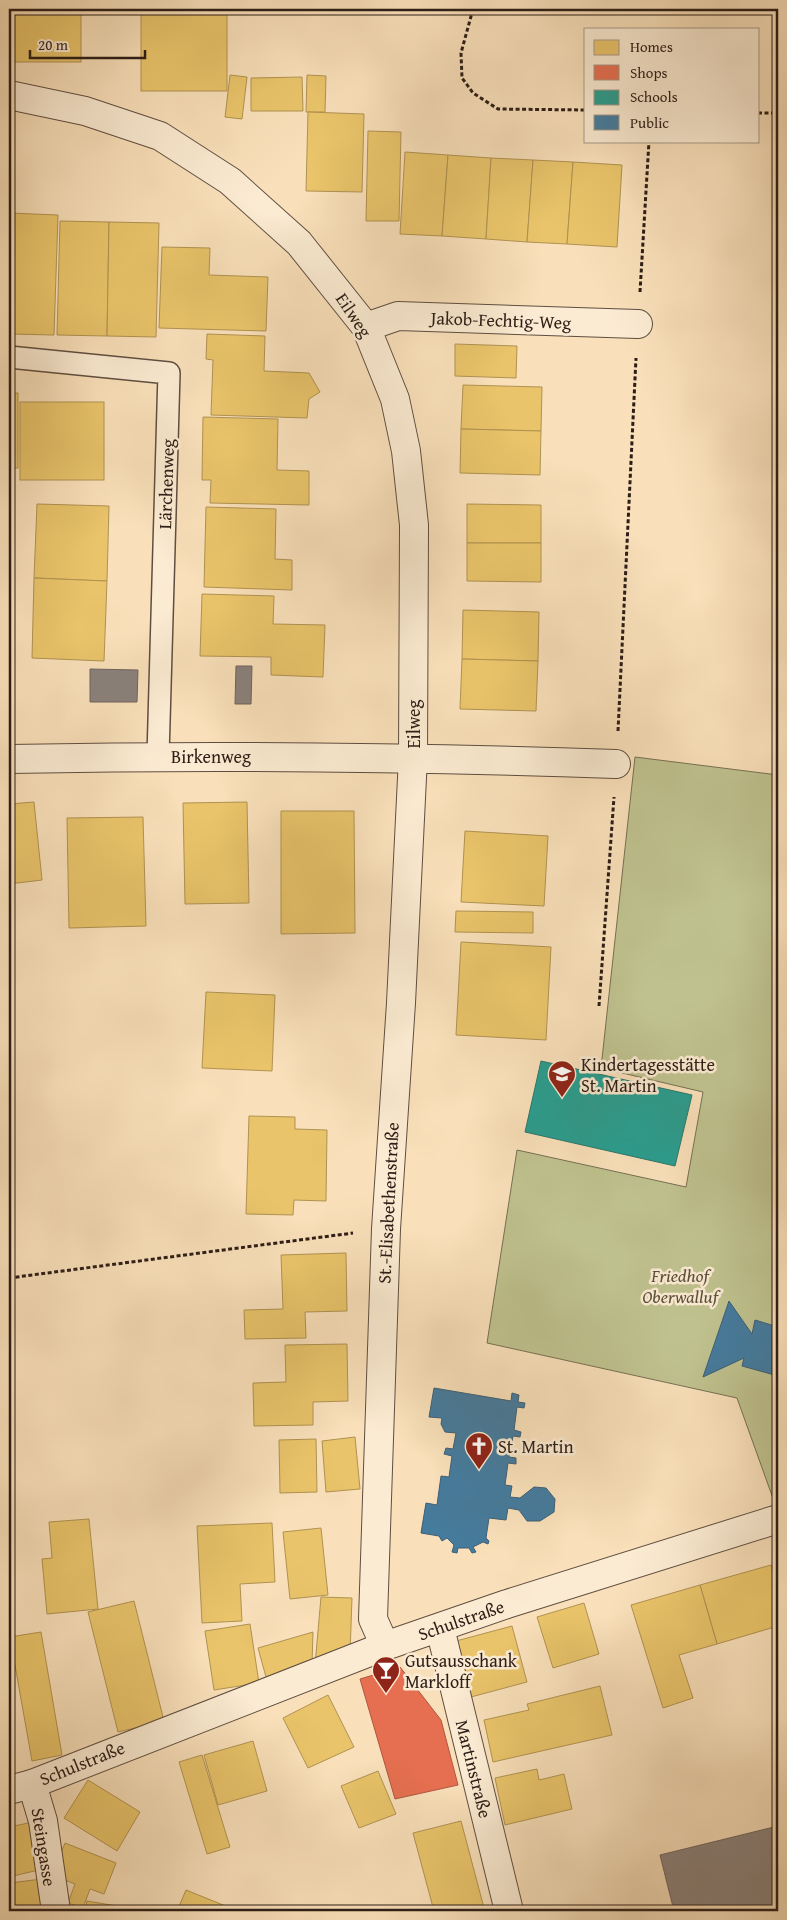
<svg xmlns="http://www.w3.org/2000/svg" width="787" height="1920" viewBox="0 0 787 1920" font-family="'Gentium Book Plus',serif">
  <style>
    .green { fill: #bfc28f; stroke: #767053 }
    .homes { fill: #e9c46a; stroke: #b09251 }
    .shops { fill: #e76f51; stroke: #af5640 }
    .schools { fill: #2a9d8f; stroke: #2b776b }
    .public { fill: #457b9d; stroke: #3e5f75 }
    .industry { fill: #8a817c; stroke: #6e635e }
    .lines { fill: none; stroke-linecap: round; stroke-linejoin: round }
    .lane-casing { stroke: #5f4e40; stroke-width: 24 }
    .street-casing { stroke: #5f4e40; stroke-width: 30 }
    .path { stroke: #2c1d17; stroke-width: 3; stroke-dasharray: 4 2.5; stroke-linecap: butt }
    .lane { stroke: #fbebd2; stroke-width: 21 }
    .street { stroke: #fbebd2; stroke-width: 28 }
    .labels { text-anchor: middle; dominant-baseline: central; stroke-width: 5; stroke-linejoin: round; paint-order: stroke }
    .street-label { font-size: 18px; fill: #2c1d17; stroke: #fbebd2 }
    .poi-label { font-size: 18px; fill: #2c1d17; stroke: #fbebd2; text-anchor: start }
    .park-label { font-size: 18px; font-style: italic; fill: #584f3b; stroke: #fbebd2 }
  </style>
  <rect width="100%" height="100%" fill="#f9e0ba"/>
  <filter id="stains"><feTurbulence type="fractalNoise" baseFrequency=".004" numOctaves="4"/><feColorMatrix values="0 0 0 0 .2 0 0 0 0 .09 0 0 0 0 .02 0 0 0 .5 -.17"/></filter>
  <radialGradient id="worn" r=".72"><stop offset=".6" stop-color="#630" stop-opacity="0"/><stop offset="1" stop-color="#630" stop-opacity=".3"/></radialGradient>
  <!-- green -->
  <polygon class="green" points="635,757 778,775 778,1503 775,1504 737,1398 487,1343 517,1150 686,1187 703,1092 601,1068"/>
  <!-- homes -->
  <g class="homes">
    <rect x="11" y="9" width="70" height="53"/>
    <rect x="141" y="9" width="86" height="82"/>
    <polygon points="230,75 247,77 242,119 225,117"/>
    <polygon points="307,75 326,76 325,112 306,112"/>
    <polygon points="302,77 303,111 251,111 251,78"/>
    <polygon points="308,112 364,114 362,192 306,191"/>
    <polygon points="368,131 401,132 399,221 366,221"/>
    <polygon points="405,152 448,155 442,236 400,234"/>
    <polygon points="448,155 491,158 486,239 442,236"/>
    <polygon points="491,158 533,160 527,242 486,239"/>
    <polygon points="533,160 573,162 567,244 527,242"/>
    <polygon points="573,162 622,165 617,247 567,244"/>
    <polygon points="9,213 58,215 54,335 9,334"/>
    <polygon points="60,221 109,222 107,336 57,335"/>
    <polygon points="109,222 159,223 156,337 107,336"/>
    <polygon points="162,247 210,248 209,275 268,277 266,331 159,328"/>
    <polygon points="207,334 265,336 264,371 309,373 320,392 309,399 307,418 211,415 213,360 206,359"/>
    <polygon points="455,344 517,346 516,378 455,376"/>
    <polygon points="463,385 542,387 541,431 461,429"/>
    <rect x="9" y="393" width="9" height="75"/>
    <rect x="20" y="402" width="84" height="78"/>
    <polygon points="203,417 278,419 277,470 309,471 309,505 210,503 211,480 202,480"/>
    <polygon points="461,429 541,431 540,475 460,473"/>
    <polygon points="37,504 109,506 107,581 34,578"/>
    <polygon points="467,504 541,505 541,543 467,543"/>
    <polygon points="206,507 276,509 275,559 292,560 292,590 204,587"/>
    <polygon points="467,543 541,543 541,582 467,581"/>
    <polygon points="34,578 107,581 104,661 32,658"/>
    <polygon points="202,594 274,596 273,624 325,625 323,677 271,675 271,657 200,656"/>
    <polygon points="463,610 539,612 538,661 462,659"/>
    <polygon points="462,659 538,661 536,711 460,709"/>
    <polygon points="34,802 42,880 9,884 9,804"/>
    <polygon points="247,802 249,903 185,904 183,803"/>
    <polygon points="281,811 354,811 355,933 281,934"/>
    <polygon points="143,817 146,926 69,928 67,818"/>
    <polygon points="465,831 548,836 544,906 461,902"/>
    <polygon points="456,911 533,912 533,933 455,932"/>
    <polygon points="461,942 551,947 546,1040 456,1035"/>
    <polygon points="206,992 275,995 272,1071 202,1068"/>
    <polygon points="249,1116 295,1117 295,1129 327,1130 326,1201 294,1200 293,1215 246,1214"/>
    <polygon points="346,1253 347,1311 305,1312 306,1338 245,1339 244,1310 283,1309 281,1255"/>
    <polygon points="347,1344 348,1401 313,1402 313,1425 254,1426 253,1383 286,1382 285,1345"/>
    <polygon points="355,1437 360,1489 326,1492 322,1441"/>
    <polygon points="316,1439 317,1492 280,1493 279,1440"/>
    <polygon points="89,1519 98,1609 47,1614 42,1559 52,1558 49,1522"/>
    <polygon points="272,1523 275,1582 240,1584 242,1621 202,1623 197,1526"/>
    <polygon points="321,1528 328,1595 290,1599 283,1532"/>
    <polygon points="771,1565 778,1592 778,1626 717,1644 700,1585"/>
    <polygon points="700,1585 717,1644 679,1655 693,1698 663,1708 631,1605"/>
    <polygon points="321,1597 352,1598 350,1654 315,1665"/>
    <polygon points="134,1601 164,1721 118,1732 88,1612"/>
    <polygon points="584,1603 599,1654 553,1668 537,1617"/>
    <polygon points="250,1624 259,1683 214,1690 205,1631"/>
    <polygon points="512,1626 527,1682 471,1697 456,1641"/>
    <polygon points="41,1632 62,1755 32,1761 10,1637"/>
    <polygon points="313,1632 312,1665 266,1677 258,1648"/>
    <polygon points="600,1686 612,1735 493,1762 484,1720 529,1710 527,1704"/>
    <polygon points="328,1695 354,1747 308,1768 283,1718"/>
    <polygon points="253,1741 267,1791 218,1805 204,1755"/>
    <polygon points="202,1755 230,1847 207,1854 179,1762"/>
    <polygon points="9,1760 11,1760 14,1779 9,1780"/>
    <polygon points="537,1769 539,1780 564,1774 572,1809 505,1825 495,1778"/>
    <polygon points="378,1771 396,1814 359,1828 341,1786"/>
    <polygon points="88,1780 140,1812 117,1851 64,1818"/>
    <polygon points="461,1821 484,1908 472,1911 434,1911 413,1833"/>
    <polygon points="33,1822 43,1869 9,1877 9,1827"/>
    <polygon points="65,1843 116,1863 104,1894 90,1889 83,1908 68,1903 75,1884 52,1875"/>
    <polygon points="42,1879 46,1911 11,1911 9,1883"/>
    <polygon points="186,1890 228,1907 227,1911 177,1911"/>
    <polygon points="87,1901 129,1908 128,1911 85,1911"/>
  </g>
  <!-- shops -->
  <polygon class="shops" points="400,1667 441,1720 458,1785 395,1799 360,1679"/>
  <!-- schools -->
  <polygon class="schools" points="541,1061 692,1095 675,1166 525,1132"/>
  <!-- public -->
  <g class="public">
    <polygon points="729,1301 752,1334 755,1320 778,1327 778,1376 742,1366 744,1358 703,1377"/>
    <polygon points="434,1388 511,1401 512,1393 519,1395 518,1402 525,1403 524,1408 517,1407 514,1430 521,1432 520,1437 513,1436 509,1457 516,1458 516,1464 508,1463 505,1485 512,1486 510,1497 520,1498 534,1487 546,1488 555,1499 554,1512 540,1521 527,1521 519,1510 508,1508 506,1520 489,1518 486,1538 489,1541 488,1544 483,1542 473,1547 476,1552 472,1553 469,1548 458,1548 457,1553 452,1552 454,1545 447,1538 442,1541 439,1536 421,1533 426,1503 437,1505 441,1476 449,1477 452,1456 444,1454 446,1448 453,1449 456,1433 445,1432 441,1424 442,1418 429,1417"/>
  </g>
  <!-- industry -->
  <g class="industry">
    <polygon points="236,666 252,666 251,704 235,704"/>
    <polygon points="90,669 138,670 137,702 90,702"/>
    <polygon points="778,1826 778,1911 674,1911 660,1855"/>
  </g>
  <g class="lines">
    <!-- lane casing -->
    <g class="lane-casing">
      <polyline id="lane" points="9,357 169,373 158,756"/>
    </g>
    <!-- street casing -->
    <g class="street-casing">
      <g id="street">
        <polyline points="9,95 85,111 160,136 230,181 299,243 366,327 395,399 406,451 414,525 413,757 401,1003 386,1229 373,1619 385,1646"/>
        <polyline points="366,327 398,316 638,324"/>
        <path d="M9,759C211,755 414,757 616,764"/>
        <polyline points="440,1628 509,1911"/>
        <polyline points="32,1784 43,1821 56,1911"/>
        <polyline points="9,1790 32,1784 385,1646 507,1604 778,1519"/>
      </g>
    </g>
    <!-- path -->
    <g class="path">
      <polyline points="473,9 461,53 462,78 473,93 498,109 586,110"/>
      <polyline points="758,113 778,113"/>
      <polyline points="640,292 649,141"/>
      <polyline points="618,731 636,358"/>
      <polyline points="599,1006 614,797"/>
      <polyline points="9,1278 353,1233"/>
    </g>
    <!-- lane -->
    <use href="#lane" class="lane"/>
    <!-- street -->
    <use href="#street" class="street"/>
  </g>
  <!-- icons -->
  <defs>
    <g id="school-pin" transform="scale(1.4375)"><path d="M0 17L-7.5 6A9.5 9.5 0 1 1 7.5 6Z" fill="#8f2418" stroke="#fbebd2"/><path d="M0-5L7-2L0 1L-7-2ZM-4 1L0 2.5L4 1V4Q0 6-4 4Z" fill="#fff"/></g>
    <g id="church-pin" transform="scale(1.4375)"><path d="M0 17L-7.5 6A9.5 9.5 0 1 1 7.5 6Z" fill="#8f2418" stroke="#fbebd2"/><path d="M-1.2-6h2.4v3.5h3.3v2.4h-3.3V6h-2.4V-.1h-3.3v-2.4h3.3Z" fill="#fff"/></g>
    <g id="bar-pin" transform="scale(1.4375)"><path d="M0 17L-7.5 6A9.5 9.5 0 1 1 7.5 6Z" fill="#8f2418" stroke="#fbebd2"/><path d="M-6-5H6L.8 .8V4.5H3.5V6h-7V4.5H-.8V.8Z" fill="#fff"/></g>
  </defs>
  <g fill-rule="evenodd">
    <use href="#school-pin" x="562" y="1074"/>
    <use href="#church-pin" x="479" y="1446"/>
    <use href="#bar-pin" x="386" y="1670"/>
  </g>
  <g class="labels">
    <!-- street labels -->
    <g class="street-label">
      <text transform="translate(354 315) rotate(56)">Eilweg</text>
      <text transform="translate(501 320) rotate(2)">Jakob-Fechtig-Weg</text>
      <text transform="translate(166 484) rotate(-88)">Lärchenweg</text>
      <text transform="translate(413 724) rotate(-90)">Eilweg</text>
      <text x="211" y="756">Birkenweg</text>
      <text transform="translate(388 1203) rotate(-87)">St.-Elisabethenstraße</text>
      <text transform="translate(461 1620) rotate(-19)">Schulstraße</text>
      <text transform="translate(82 1763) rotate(-22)">Schulstraße</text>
      <text transform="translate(474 1769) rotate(76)">Martinstraße</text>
      <text transform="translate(44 1847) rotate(81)">Steingasse</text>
    </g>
    <!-- poi labels -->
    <g class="poi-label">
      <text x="581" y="1064">Kindertagesstätte<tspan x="581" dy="21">St. Martin</tspan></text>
      <text x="498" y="1446">St. Martin</text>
      <text x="405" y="1660">Gutsausschank<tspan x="405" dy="21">Markloff</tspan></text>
    </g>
    <!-- park labels -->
    <g class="park-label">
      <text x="680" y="1275">Friedhof<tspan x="680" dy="21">Oberwalluf</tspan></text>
    </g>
  </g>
  <!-- margin -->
  <rect width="787" height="1920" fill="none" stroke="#f9e0ba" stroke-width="30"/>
  <rect x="10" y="10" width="767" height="1900" fill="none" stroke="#2c1d17" stroke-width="2.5"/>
  <rect x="15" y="15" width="757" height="1890" fill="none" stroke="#2c1d17"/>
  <!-- legend -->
  <rect x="584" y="28" width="175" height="115" fill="#fbebd2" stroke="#a89987"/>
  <rect x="594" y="40" width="25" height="15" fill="#e9c46a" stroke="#a89987"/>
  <text x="630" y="52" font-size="15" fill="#2c1d17">Homes</text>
  <rect x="594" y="65" width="25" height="15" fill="#e76f51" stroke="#a89987"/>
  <text x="630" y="78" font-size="15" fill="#2c1d17">Shops</text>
  <rect x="594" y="90" width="25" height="15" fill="#2a9d8f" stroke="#a89987"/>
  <text x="630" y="102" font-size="15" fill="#2c1d17">Schools</text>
  <rect x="594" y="115" width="25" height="15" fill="#457b9d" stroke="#a89987"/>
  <text x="630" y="128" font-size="15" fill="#2c1d17">Public</text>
  <!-- scale -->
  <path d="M30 50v8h115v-8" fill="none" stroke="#2c1d17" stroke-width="2.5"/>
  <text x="38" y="50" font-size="15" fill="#2c1d17" stroke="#fbebd2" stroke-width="4" paint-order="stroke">20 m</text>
  <rect width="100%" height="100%" filter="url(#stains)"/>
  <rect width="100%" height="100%" fill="url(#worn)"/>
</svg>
